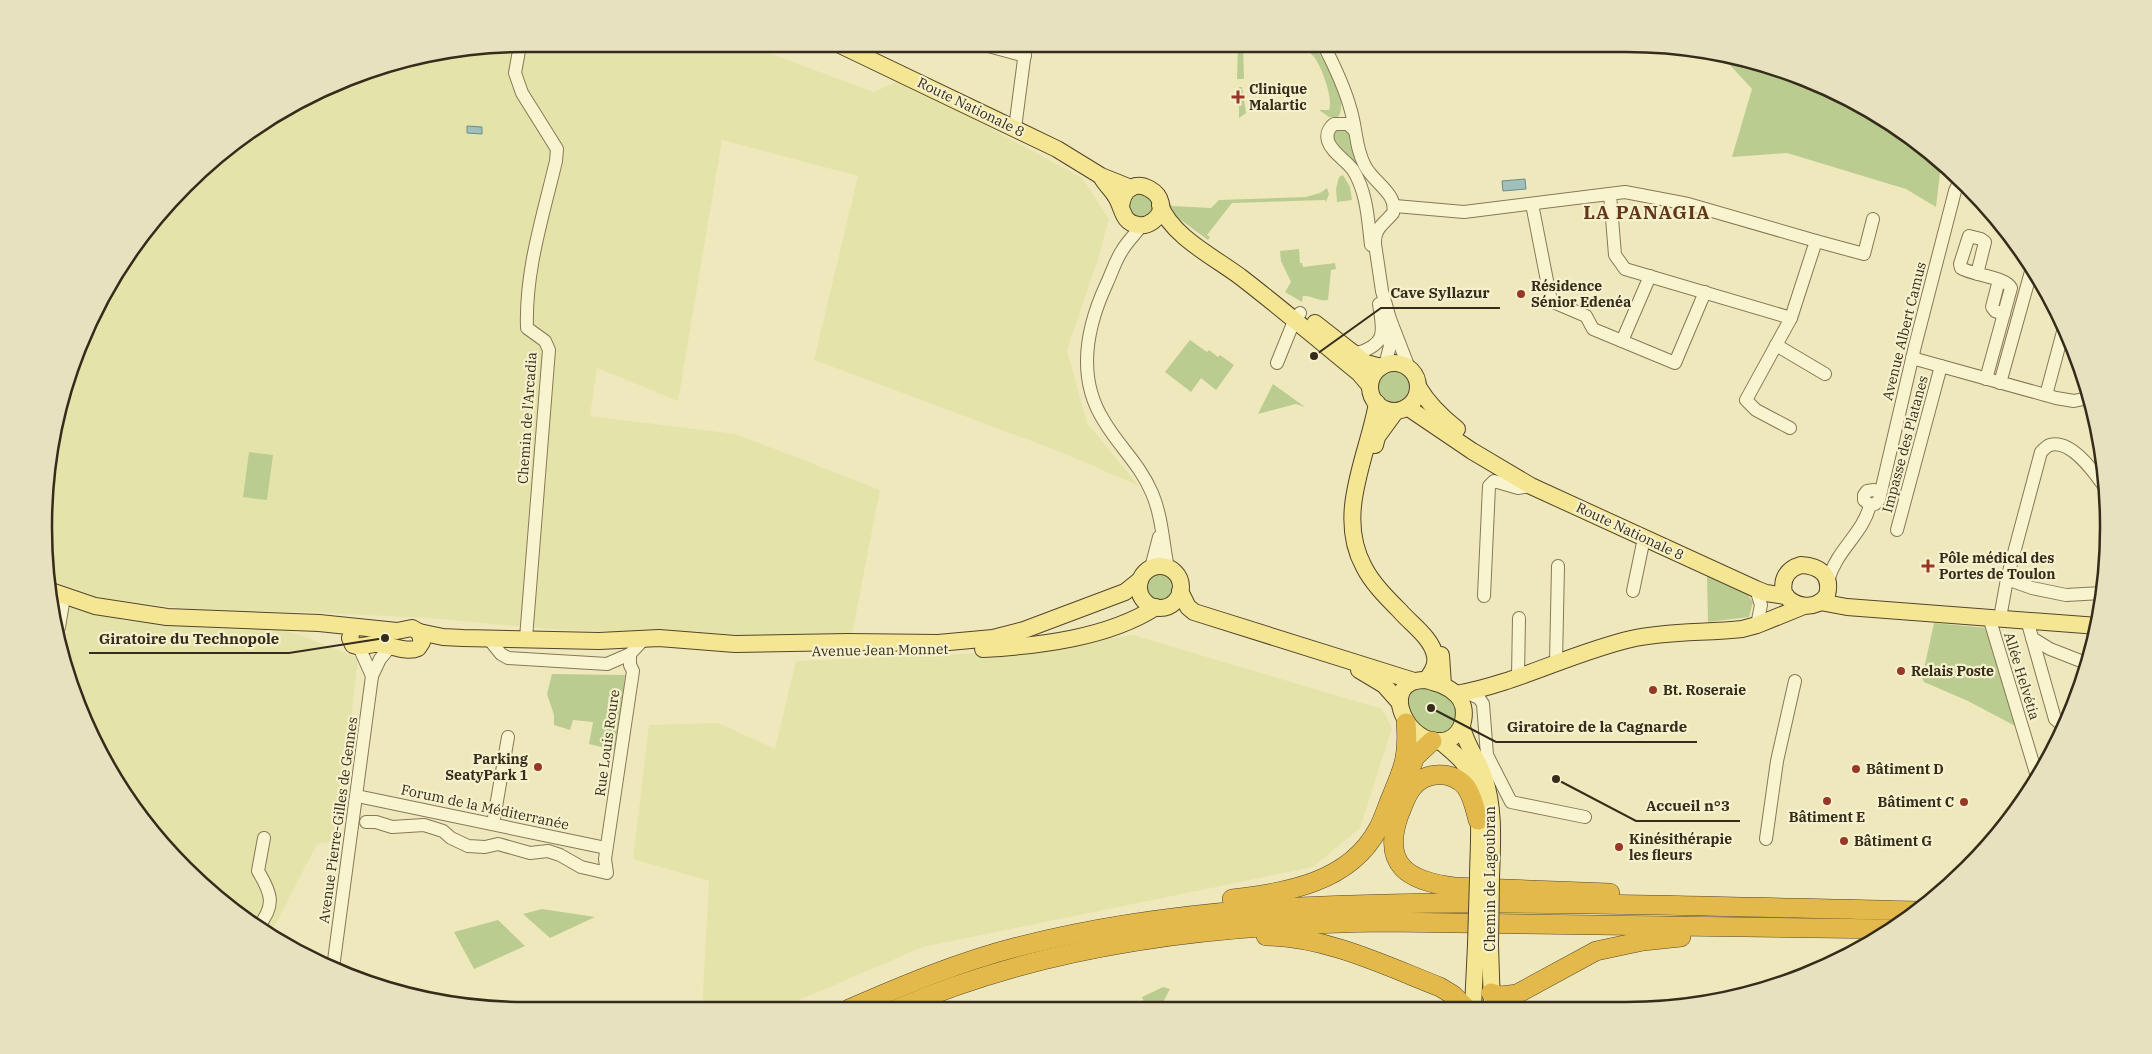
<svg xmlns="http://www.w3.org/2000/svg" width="2152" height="1054" viewBox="0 0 2152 1054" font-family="'IBM Plex Serif',serif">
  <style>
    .farmland { fill: #e4e4aa }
    .green { fill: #bbcc91 }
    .water { fill: #a1c0bc; stroke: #688d8a }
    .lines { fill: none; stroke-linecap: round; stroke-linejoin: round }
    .minor-casing { stroke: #877856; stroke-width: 14 }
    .major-casing { stroke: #54452b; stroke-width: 18 }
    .highway-casing { stroke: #54452b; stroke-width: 20 }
    .minor { stroke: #f9f4d0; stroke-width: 12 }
    .major { stroke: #f4e693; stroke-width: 16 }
    .highway { stroke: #e2b94a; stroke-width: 19 }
    .major-bridge-casing { stroke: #54452b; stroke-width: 18; stroke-linecap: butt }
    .major-bridge { stroke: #f4e693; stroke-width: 16 }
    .poi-dot { fill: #973725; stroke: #f6f1cd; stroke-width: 2 }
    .labels { text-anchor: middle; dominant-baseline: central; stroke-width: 4.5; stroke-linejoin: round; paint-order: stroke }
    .poi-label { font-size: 14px; font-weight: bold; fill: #362c1b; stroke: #f6f1cd; text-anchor: start }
    .street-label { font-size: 14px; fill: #362c1b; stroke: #f6f1cd }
    .district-label { font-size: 19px; font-weight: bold; letter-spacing: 1px; fill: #63361a; stroke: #f6f1cd }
    .rim { fill: none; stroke: #362c1b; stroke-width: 2.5 }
    .leader { fill: none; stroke: #362c1b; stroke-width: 2 }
    .callout-dot { fill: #362c1b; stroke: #f6f1cd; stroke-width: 2 }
    .callout-label { font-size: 15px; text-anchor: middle; font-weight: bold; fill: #362c1b; stroke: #f6f1cd; stroke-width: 4.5; stroke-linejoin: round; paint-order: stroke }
  </style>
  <rect width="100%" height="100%" fill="#efe8bd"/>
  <!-- farmland -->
  <g class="farmland">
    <polygon points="527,44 744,44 874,92 901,80 1082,178 1109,219 1098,259 1067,350 1087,423 1139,486 1061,452 814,360 858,176 722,140 678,401 597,368 590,416 736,434 880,490 851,639 737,641 682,633 560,630 428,618 303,612 215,612 98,598 48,581 45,496 53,432 109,285 163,209 233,144 371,69"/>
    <polygon points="49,594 126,621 289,631 358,658 338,841 317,844 270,935 258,929 185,869 94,741"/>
    <polygon points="1133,635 1382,709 1392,728 1360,828 1313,867 923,947 778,1009 702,1010 709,881 633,859 649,725 718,723 775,749 796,661 1007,652"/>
  </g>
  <!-- green -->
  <g class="green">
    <polygon points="1238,44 1243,44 1244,79 1237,79"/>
    <path d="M1299,44H1314C1322,59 1351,101 1338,117H1329L1319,110H1329C1334,100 1321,65 1314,57C1310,52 1304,49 1299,44Z"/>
    <polygon points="1719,53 1810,81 1894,125 1941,164 1936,207 1906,189 1787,153 1732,157 1752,89"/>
    <polygon points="1239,87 1242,87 1246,113 1239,118"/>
    <polygon points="1348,129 1364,169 1358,173 1336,148 1332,135 1336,130"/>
    <polygon points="1343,175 1350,187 1352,200 1337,202 1336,189 1339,177"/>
    <polygon points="1327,188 1329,194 1326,202 1325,200 1232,203 1207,235 1210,237 1208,240 1166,209 1166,198 1172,206 1211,208 1219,200 1306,197 1320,193"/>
    <polygon points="1143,191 1155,205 1149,218 1130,216 1127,199"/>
    <path d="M1299,249L1300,263H1302L1303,267L1335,263L1336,269L1331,270L1328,300C1319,302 1312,295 1303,296L1302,302L1285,292L1291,282L1281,261L1280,251Z"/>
    <polygon points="1190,340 1207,352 1209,350 1218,357 1220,355 1234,365 1216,390 1201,378 1191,392 1165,372"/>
    <circle cx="1394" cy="386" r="18"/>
    <polygon points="1273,384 1305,407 1296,404 1258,414"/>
    <polygon points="249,452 273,455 267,500 243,497"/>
    <circle cx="1160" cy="587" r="16"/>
    <polygon points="1707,576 1745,591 1753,602 1749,617 1708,622"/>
    <polygon points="1934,623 1988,628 2019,728 1968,701 1924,682 1922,678"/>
    <polygon points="552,674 625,675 618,751 589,744 593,722 573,720 570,730 554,725 554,715 547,694"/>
    <path d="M1426,686C1434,690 1444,693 1450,699C1466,715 1452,742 1430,733C1426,731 1423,728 1420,726C1409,717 1406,711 1407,697L1416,688Z"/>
    <polygon points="542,909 595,917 550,938 523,914"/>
    <polygon points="498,920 525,946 474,969 454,932"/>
    <polygon points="1163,987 1170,989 1160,1008 1146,1008 1142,997"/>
  </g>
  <!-- water -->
  <g class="water">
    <polygon points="467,126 482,127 482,134 467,133"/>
    <polygon points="1525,179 1526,189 1503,191 1502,181"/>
  </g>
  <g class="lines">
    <!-- minor casing -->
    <g class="minor-casing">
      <g id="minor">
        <polyline points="981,44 1025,56"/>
        <path d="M1323,44C1334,65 1345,88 1351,111C1357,131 1355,147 1365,166C1374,183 1398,194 1393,213C1384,224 1374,228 1375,244L1382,291L1390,319L1409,368"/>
        <path d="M520,45L515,73L522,93L557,149L556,161C543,216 525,271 527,328L545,341L549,350L526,638"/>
        <polyline points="1015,128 1026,44"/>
        <path d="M1354,130L1348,124H1334C1329,128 1326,134 1328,141C1332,153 1346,160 1353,170C1367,192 1368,220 1371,245"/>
        <polyline points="1532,204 1551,301 1586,316 1593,329 1675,363 1705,292"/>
        <polyline points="1395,206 1464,212 1625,192 1688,204 1816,241 1791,318 1625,269 1615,255 1610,194"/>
        <path d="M1142,225C1136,233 1128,241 1123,249C1116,259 1112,272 1107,283C1086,328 1076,377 1104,421C1120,448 1139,463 1152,493C1162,516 1163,544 1168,568"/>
        <polyline points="1816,241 1864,254 1873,219"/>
        <path d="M1977,274L1985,242L1981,239L1969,236L1960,264L1961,268C1972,275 2006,277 2011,288L1986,379"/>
        <polyline points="1999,280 1992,307 1995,311 2004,314"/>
        <polyline points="1622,341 1650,276"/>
        <polyline points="1776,345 1825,374"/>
        <path d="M1350,349L1358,353C1388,343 1383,331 1379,304"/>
        <polyline points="1912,358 2056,398 2074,401 2088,398"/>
        <polyline points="1277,363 1292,326 1300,313"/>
        <polyline points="1385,365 1390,346 1385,328"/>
        <polyline points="2000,383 2032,268"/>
        <polyline points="2046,395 2064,328"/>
        <polyline points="1790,428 1756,410 1746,400 1791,318"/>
        <polyline points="1870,505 1875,504 1879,500 1915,346 1955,191 1960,180"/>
        <polyline points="1870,505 1864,500 1864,495 1867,491 1874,490"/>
        <polyline points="1897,530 1941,366"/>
        <polyline points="1151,568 1159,537"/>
        <polyline points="2007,579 2032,588 2066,595 2102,593"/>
        <path d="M1828,581C1836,550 1863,534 1870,505"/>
        <polyline points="1756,589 1761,605 1757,625"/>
        <polyline points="1633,591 1644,538"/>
        <polyline points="1484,596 1489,486 1494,481 1518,488 1531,486"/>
        <polyline points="1989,617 2036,773"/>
        <path d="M2000,618L2007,579L2041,452C2043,450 2047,446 2050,445C2071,439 2094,472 2104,486"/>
        <polyline points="2027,620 2055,719 2063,726"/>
        <polyline points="59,627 64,597"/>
        <polyline points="488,638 501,654 508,658 607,664 630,654"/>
        <polyline points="2032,638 2050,649 2086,663"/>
        <polyline points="359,647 372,676"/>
        <polyline points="1556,662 1558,566"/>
        <polyline points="1518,676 1519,618"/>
        <polyline points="1465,692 1479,698 1483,704 1487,755 1511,802 1585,817"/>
        <polyline points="357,796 606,848"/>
        <polyline points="366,822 376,822 392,827 424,825 443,831 451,838 468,846 485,847 498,844 530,853 548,851 560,855 581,867 607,873 605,859 633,671 630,665 630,654 645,638"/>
        <polyline points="493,824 508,737"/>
        <polyline points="1766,839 1777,761 1795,681"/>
        <path d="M257,928C276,906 272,894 258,871L264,838"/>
        <polyline points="333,968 372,676 380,659 391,646"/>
      </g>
    </g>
    <!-- major casing -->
    <g class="major-casing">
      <g id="major">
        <polyline points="838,44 1057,149 1101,176 1131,188"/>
        <path d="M1102,178C1106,185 1112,190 1116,197C1123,208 1122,223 1138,225C1143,226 1149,224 1153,221C1182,198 1125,163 1121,207"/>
        <path d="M1160,205C1172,237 1216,258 1242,278C1282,309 1320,341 1359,373L1370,386"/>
        <polyline points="1315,323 1366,363 1381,367"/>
        <circle cx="1394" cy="387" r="24"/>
        <path d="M1419,388C1429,405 1442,417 1457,429"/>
        <path d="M1377,403C1368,456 1335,514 1364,567C1372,583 1387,598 1400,611C1411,624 1432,638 1435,656C1437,665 1432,673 1426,680"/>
        <polyline points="1407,407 1472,451 1531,486 1756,589 1766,593 1786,596"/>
        <polyline points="1375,445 1377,437 1396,411"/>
        <path d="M1801,565C1820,566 1832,575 1827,595C1817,611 1793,608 1784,593C1781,579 1787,569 1801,565Z"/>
        <circle cx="1160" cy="587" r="21"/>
        <path d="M48,590L95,606L167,617L319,623L397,631L412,628L419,632L422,642L418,648C405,654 389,643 374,644C366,645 361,648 353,645L350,638L353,627"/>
        <polyline points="1180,591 1188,607 1194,612 1414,681"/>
        <polyline points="1820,602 1847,607 2098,626"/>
        <polyline points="419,632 443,637 463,638 599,641 659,638 735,644 848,642 938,643 993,638 1024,630 1125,592 1140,580"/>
        <path d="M983,649C1038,646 1108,638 1156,607"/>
        <polyline points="1441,655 1443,685"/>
        <polyline points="1359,670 1384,685 1400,703"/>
        <path d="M1426,680C1437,683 1448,686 1457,695C1469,708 1465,734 1447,740C1408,752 1375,679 1426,680Z"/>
        <path d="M1456,694C1515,684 1571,653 1631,639C1666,631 1706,633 1742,629L1757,625L1804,606"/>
        <path d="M1462,727C1466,745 1478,760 1484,777C1495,809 1492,845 1491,878"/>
        <path d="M1440,741C1449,749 1459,756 1465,765C1485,792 1478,845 1478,878"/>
        <polyline points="1490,945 1492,1007"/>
        <polyline points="1473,1007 1476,945"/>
      </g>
    </g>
    <!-- highway casing -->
    <g class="highway-casing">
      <g id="highway">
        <polyline points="1409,772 1415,757 1432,741"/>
        <path d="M1478,820C1475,809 1473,797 1466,787C1452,770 1425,771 1412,788C1406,795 1403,806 1399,815C1381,866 1409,881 1454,887L1610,893"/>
        <path d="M1232,899C1287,892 1349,883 1378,829C1383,820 1386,810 1390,800C1403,769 1409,757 1406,723"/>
        <path d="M1266,936C1327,937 1384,965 1440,987L1453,995L1465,1007"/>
        <polyline points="1491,993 1501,996 1517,994"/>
        <polyline points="1506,1007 1517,994 1596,951 1643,941 1681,937"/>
        <path d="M849,1009C904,985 959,962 1017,947C1173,907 1329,903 1488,903C1632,903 1775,908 1919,911"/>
        <path d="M897,1009C1050,942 1221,924 1386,922L1887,929"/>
      </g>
    </g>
    <!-- minor -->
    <use href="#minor" class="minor"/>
    <!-- major -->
    <use href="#major" class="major"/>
    <!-- highway -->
    <use href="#highway" class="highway"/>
    <!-- major-bridge casing -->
    <g class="major-bridge-casing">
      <g id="major-bridge">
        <polyline points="1476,945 1478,878"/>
        <polyline points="1490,945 1491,878"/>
      </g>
    </g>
    <!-- major-bridge -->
    <use href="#major-bridge" class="major-bridge"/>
  </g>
  <!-- markers -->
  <g class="poi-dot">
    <path d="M1235.5 89.5h5v5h5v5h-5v5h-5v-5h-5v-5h5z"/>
    <circle cx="1521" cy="294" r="5"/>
    <path d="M1925.5 558.5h5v5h5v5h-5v5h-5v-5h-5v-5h5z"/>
    <circle cx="1901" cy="671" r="5"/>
    <circle cx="1653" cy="690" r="5"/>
    <circle cx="538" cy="767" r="5"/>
    <circle cx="1856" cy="769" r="5"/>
    <circle cx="1827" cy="801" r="5"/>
    <circle cx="1964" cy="802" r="5"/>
    <circle cx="1844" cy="841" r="5"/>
    <circle cx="1619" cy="847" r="5"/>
  </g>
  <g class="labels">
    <!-- poi labels -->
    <g class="poi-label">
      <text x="1249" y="89">Clinique<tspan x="1249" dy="16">Malartic</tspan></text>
      <text x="1531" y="286">Résidence<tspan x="1531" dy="16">Sénior Edenéa</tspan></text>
      <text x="1939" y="558">Pôle médical des<tspan x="1939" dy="16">Portes de Toulon</tspan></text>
      <text x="1911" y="671">Relais Poste</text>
      <text x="1663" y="690">Bt. Roseraie</text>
      <text x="528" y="759" text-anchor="end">Parking<tspan x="528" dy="16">SeatyPark 1</tspan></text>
      <text x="1866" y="769">Bâtiment D</text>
      <text x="1954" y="802" text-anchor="end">Bâtiment C</text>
      <text x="1827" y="817" text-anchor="middle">Bâtiment E</text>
      <text x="1629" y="839">Kinésithérapie<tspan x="1629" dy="16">les fleurs</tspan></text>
      <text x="1854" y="841">Bâtiment G</text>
    </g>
    <!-- street labels -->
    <g class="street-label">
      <text transform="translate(971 107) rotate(26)">Route Nationale 8</text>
      <text transform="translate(1904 331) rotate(-76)">Avenue Albert Camus</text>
      <text transform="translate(527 418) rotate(-86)">Chemin de l'Arcadia</text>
      <text transform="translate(1905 444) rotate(-75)">Impasse des Platanes</text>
      <text transform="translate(1630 531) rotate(25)">Route Nationale 8</text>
      <text transform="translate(880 650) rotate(-1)">Avenue Jean Monnet</text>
      <text transform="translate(2022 676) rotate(73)">Allée Helvétia</text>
      <text transform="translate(607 743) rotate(-82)">Rue Louis Roure</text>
      <text transform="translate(485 807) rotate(12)">Forum de la Méditerranée</text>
      <text transform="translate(338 820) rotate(-82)">Avenue Pierre-Gilles de Gennes</text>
      <text transform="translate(1490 879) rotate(-90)">Chemin de Lagoubran</text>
    </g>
    <!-- district labels -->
    <g class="district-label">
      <text x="1647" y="212">LA PANAGIA</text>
    </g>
  </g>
  <!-- crop -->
  <path d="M0 0H2152V1054H0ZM526 52H1626A474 474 0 0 1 2100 526V528A474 474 0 0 1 1626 1002H526A474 474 0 0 1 52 528V526A474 474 0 0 1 526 52Z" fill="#e7e1bf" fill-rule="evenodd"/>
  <path class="rim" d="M526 52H1626A474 474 0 0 1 2100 526V528A474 474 0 0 1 1626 1002H526A474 474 0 0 1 52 528V526A474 474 0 0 1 526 52Z"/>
  <!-- callouts -->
  <path class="leader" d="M1314 356L1381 308H1500M385 638L289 653H89M1431 708L1496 742H1697M1556 779L1636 821H1740"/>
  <g class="callout-dot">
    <circle cx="1314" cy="356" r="5"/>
    <circle cx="385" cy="638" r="5"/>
    <circle cx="1431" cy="708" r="5"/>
    <circle cx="1556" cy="779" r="5"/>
  </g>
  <g class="callout-label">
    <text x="1440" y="298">Cave Syllazur</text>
    <text x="189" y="644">Giratoire du Technopole</text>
    <text x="1597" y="732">Giratoire de la Cagnarde</text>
    <text x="1688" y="811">Accueil n°3</text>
  </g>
</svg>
